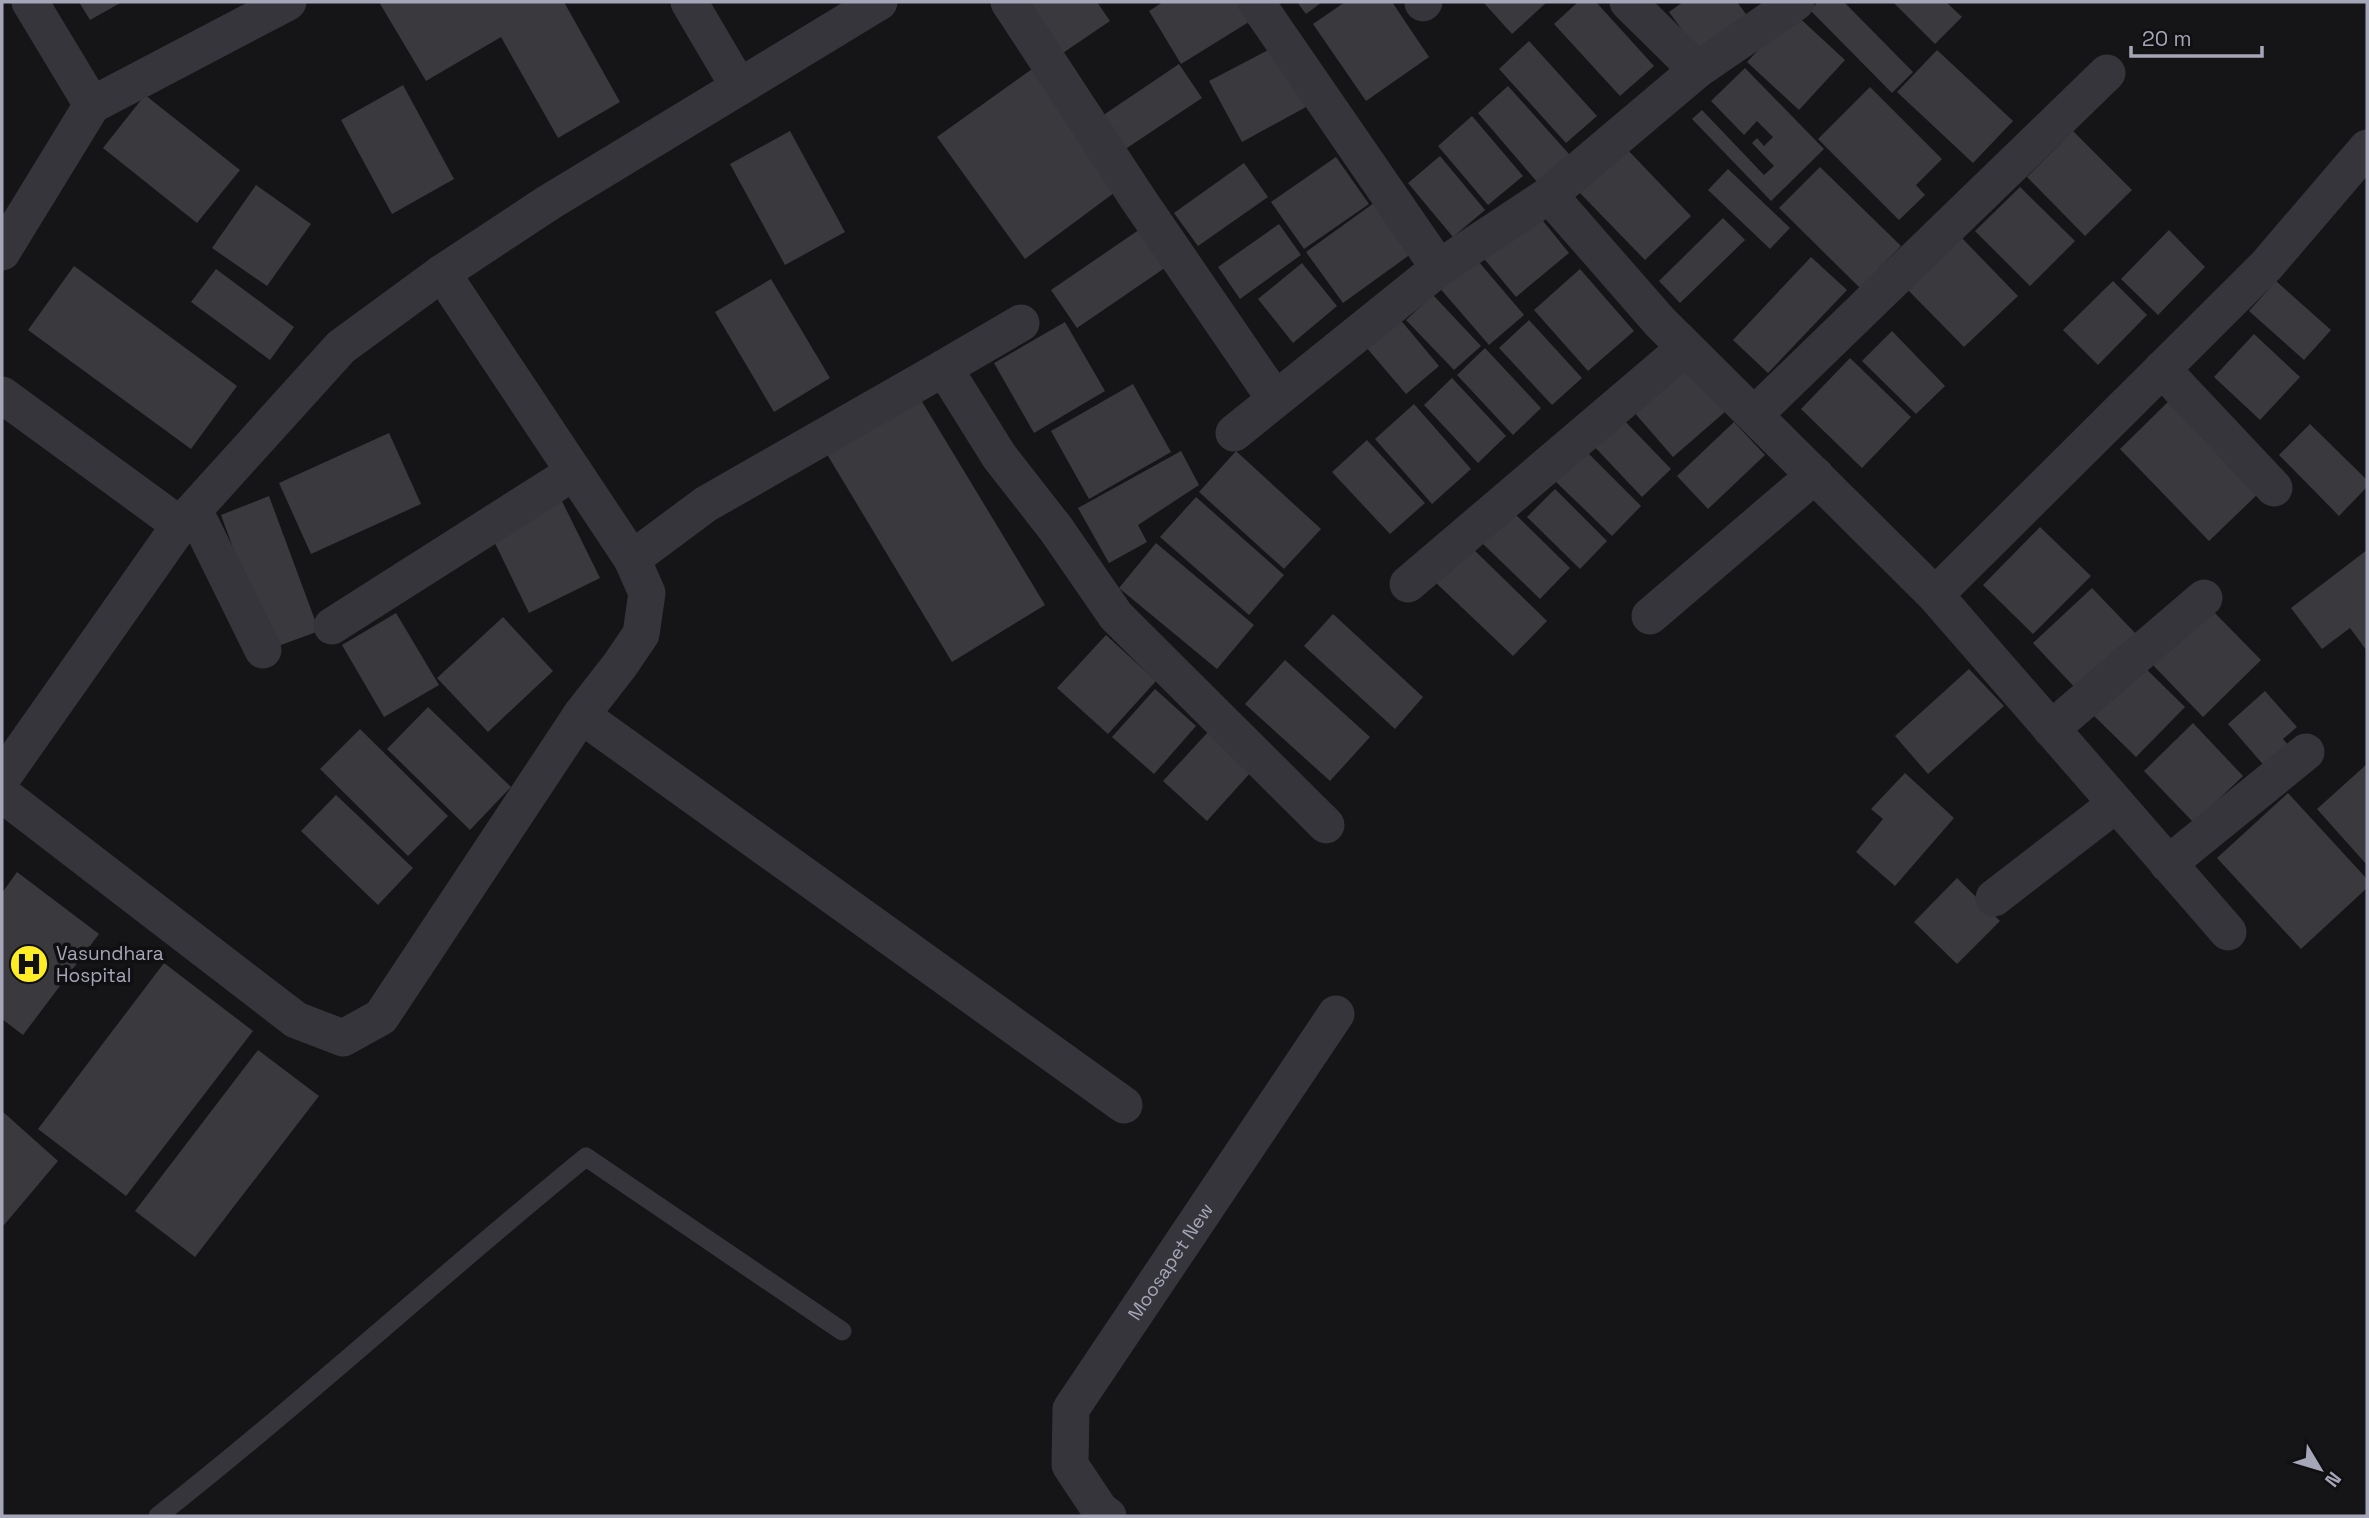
<svg xmlns="http://www.w3.org/2000/svg" width="2369" height="1518" viewBox="0 0 2369 1518" font-family="'Space Grotesk',sans-serif">
  <style>
    .building { fill: #3a393e }
    .lines { fill: none; stroke-linecap: round; stroke-linejoin: round }
    .lane { stroke: #35353b; stroke-width: 19 }
    .street { stroke: #35353b; stroke-width: 37 }
    .labels { text-anchor: middle; dominant-baseline: central; stroke-width: 7; stroke-linejoin: round; paint-order: stroke }
    .poi-label { font-size: 19px; fill: #a5a6b7; stroke: #100f11; text-anchor: start }
    .street-label { font-size: 19px; fill: #a5a6b7; stroke: #100f11 }
  </style>
  <rect width="100%" height="100%" fill="#151416"/>
  <!-- building -->
  <g class="building">
    <polygon points="79,2 122,2 90,20"/>
    <polygon points="379,2 564,2 620,102 558,138 501,37 426,81"/>
    <polygon points="1015,2 1097,2 1110,21 1054,59"/>
    <polygon points="1163,2 1248,2 1257,17 1181,64 1149,11"/>
    <polygon points="1297,2 1322,2 1306,14"/>
    <polygon points="1345,2 1392,2 1429,57 1366,101 1313,24"/>
    <polygon points="1483,2 1547,2 1512,34"/>
    <polygon points="1578,2 1596,2 1654,66 1620,96 1554,24"/>
    <polygon points="1683,2 1737,2 1754,25 1705,61 1669,12"/>
    <polygon points="1818,2 1844,2 1913,72 1892,93 1810,10"/>
    <polygon points="1893,2 1946,2 1962,17 1935,44"/>
    <polygon points="1793,12 1845,60 1799,110 1747,62"/>
    <polygon points="1529,41 1597,116 1566,143 1499,69"/>
    <polygon points="1274,47 1306,107 1242,142 1209,81"/>
    <polygon points="1937,50 2013,121 1973,163 1897,92"/>
    <polygon points="1179,64 1202,98 1124,150 1102,116"/>
    <polygon points="1745,68 1824,149 1771,201 1692,119 1702,110 1764,175 1774,166 1752,143 1757,138 1764,146 1773,137 1757,121 1744,135 1711,101"/>
    <polygon points="1032,69 1118,190 1025,259 937,137"/>
    <polygon points="403,85 454,179 392,214 341,120"/>
    <polygon points="1508,86 1569,154 1538,183 1478,113"/>
    <polygon points="1870,87 1942,159 1916,185 1925,195 1899,220 1818,139"/>
    <polygon points="145,95 240,170 197,223 103,148"/>
    <polygon points="1472,116 1523,176 1488,205 1438,146"/>
    <polygon points="790,131 845,232 785,265 730,164"/>
    <polygon points="2073,131 2132,190 2085,236 2027,177"/>
    <polygon points="1624,146 1691,216 1645,260 1578,191"/>
    <polygon points="1440,156 1485,210 1453,237 1408,183"/>
    <polygon points="1336,157 1369,204 1304,249 1271,202"/>
    <polygon points="1244,163 1268,197 1198,246 1174,213"/>
    <polygon points="1820,167 1901,246 1860,288 1779,208"/>
    <polygon points="1728,169 1790,228 1770,249 1708,190"/>
    <polygon points="256,185 311,224 267,286 212,248"/>
    <polygon points="2020,187 2075,241 2030,286 1975,231"/>
    <polygon points="1378,200 1415,251 1343,303 1306,252"/>
    <polygon points="1535,211 1569,253 1516,297 1481,255"/>
    <polygon points="1723,218 1745,240 1680,303 1659,281"/>
    <polygon points="1279,224 1301,255 1240,299 1218,267"/>
    <polygon points="1146,225 1172,263 1077,328 1051,290"/>
    <polygon points="2169,230 2205,267 2158,315 2121,279"/>
    <polygon points="1959,235 2018,296 1964,347 1905,287"/>
    <polygon points="1473,255 1524,315 1489,345 1438,286"/>
    <polygon points="1811,257 1847,290 1768,373 1733,340"/>
    <polygon points="1302,263 1337,306 1293,343 1258,299"/>
    <polygon points="74,266 237,386 191,449 28,330"/>
    <polygon points="216,269 294,327 270,360 191,302"/>
    <polygon points="1580,269 1634,331 1588,371 1534,310"/>
    <polygon points="771,279 830,378 774,412 715,312"/>
    <polygon points="2113,281 2147,315 2098,365 2063,330"/>
    <polygon points="2276,281 2331,330 2304,360 2249,311"/>
    <polygon points="1433,295 1481,346 1454,370 1406,320"/>
    <polygon points="1394,312 1439,366 1406,394 1360,340"/>
    <polygon points="1529,320 1582,378 1552,405 1499,348"/>
    <polygon points="1065,322 1105,391 1034,433 994,363"/>
    <polygon points="1892,331 1945,386 1916,414 1862,361"/>
    <polygon points="2254,334 2300,377 2260,420 2214,377"/>
    <polygon points="1485,348 1541,408 1513,435 1457,375"/>
    <polygon points="1850,358 1911,417 1862,468 1801,409"/>
    <polygon points="1686,364 1726,411 1673,457 1633,411"/>
    <polygon points="1452,378 1506,436 1478,463 1424,405"/>
    <polygon points="1133,384 1171,452 1089,499 1051,431"/>
    <polygon points="918,395 1045,605 952,662 825,451"/>
    <polygon points="2173,397 2262,490 2209,541 2120,449"/>
    <polygon points="1414,404 1471,469 1432,504 1375,439"/>
    <polygon points="1618,414 1671,469 1642,497 1590,442"/>
    <polygon points="1734,422 1765,455 1708,509 1677,476"/>
    <polygon points="2310,424 2367,480 2367,487 2339,516 2279,455"/>
    <polygon points="389,433 421,504 311,554 279,483"/>
    <polygon points="1367,440 1425,503 1390,534 1332,472"/>
    <polygon points="1583,448 1641,506 1612,536 1553,479"/>
    <polygon points="1181,451 1199,485 1138,525 1147,542 1109,563 1078,508"/>
    <polygon points="1236,451 1321,529 1284,569 1199,492"/>
    <polygon points="1555,489 1607,541 1580,569 1527,517"/>
    <polygon points="558,493 600,578 529,613 487,527"/>
    <polygon points="269,496 319,631 270,649 221,515"/>
    <polygon points="1196,497 1284,575 1249,615 1160,537"/>
    <polygon points="1512,511 1570,568 1540,599 1482,543"/>
    <polygon points="2040,527 2091,576 2033,634 1983,585"/>
    <polygon points="1156,543 1254,625 1217,669 1119,588"/>
    <polygon points="1469,545 1547,621 1513,656 1434,581"/>
    <polygon points="2367,550 2367,651 2350,628 2322,649 2291,608"/>
    <polygon points="2092,588 2138,636 2079,692 2033,643"/>
    <polygon points="2209,607 2261,660 2203,717 2151,663"/>
    <polygon points="396,613 439,685 384,717 342,645"/>
    <polygon points="1333,614 1423,697 1395,729 1304,646"/>
    <polygon points="503,617 553,671 488,732 437,678"/>
    <polygon points="1106,635 1156,681 1108,734 1057,688"/>
    <polygon points="1285,660 1370,737 1330,781 1245,704"/>
    <polygon points="2138,661 2185,707 2136,757 2089,711"/>
    <polygon points="1969,669 2004,706 1928,774 1895,736"/>
    <polygon points="1155,689 1196,726 1154,774 1112,737"/>
    <polygon points="2265,691 2297,727 2283,739 2291,748 2267,769 2228,724"/>
    <polygon points="428,707 511,787 470,830 387,749"/>
    <polygon points="2193,723 2243,776 2194,823 2144,771"/>
    <polygon points="360,729 448,816 408,856 320,769"/>
    <polygon points="1208,732 1251,772 1207,821 1163,781"/>
    <polygon points="2367,764 2367,865 2317,809"/>
    <polygon points="1905,773 1954,818 1895,886 1856,852 1883,819 1871,809"/>
    <polygon points="2288,793 2367,879 2367,888 2301,949 2217,858"/>
    <polygon points="336,795 413,868 378,905 301,831"/>
    <polygon points="17,872 99,934 23,1035 2,1019 2,893"/>
    <polygon points="1957,878 2000,921 1957,964 1914,922"/>
    <polygon points="164,963 253,1031 126,1196 38,1129"/>
    <polygon points="258,1050 319,1096 195,1257 135,1211"/>
    <polygon points="2,1111 58,1161 4,1225 2,1223"/>
  </g>
  <g class="lines">
    <!-- lane -->
    <path class="lane" d="M158,1516C304,1401 441,1275 586,1157L842,1331"/>
    <!-- street -->
    <g class="street">
      <polyline points="689,2 739,87"/>
      <polyline points="1009,2 1138,199 1275,399"/>
      <polyline points="1256,2 1439,268"/>
      <polyline points="1628,2 1697,70 1549,195 1660,322 1935,595 2228,932"/>
      <polyline points="1423,3 1424,2"/>
      <polyline points="1697,70 1796,2"/>
      <polyline points="92,105 288,2"/>
      <polyline points="2,252 92,105 30,2"/>
      <polyline points="944,368 1021,323"/>
      <polyline points="2162,369 2274,488"/>
      <polyline points="2,395 180,525"/>
      <polyline points="1754,415 2107,73"/>
      <polyline points="1234,433 1439,268 1549,195"/>
      <polyline points="194,510 263,650"/>
      <polyline points="632,559 442,273 548,203 879,2"/>
      <polyline points="1408,584 1685,348"/>
      <polyline points="1935,595 2266,266 2367,148"/>
      <polyline points="1650,616 1815,475"/>
      <polyline points="332,626 574,472"/>
      <polyline points="581,715 1124,1105"/>
      <polyline points="2051,729 2204,598"/>
      <polyline points="2,778 180,525 341,347 442,273"/>
      <polyline points="2,794 296,1020 343,1038 381,1017 581,715 620,665 641,634 647,593 632,559 706,504 944,368 999,456 1056,529 1116,616 1326,825"/>
      <polyline points="2168,864 2306,752"/>
      <polyline points="1994,898 2116,804"/>
      <path id="s1" d="M1108,1516L1100,1510L1070,1465L1071,1409L1336,1014"/>
    </g>
  </g>
  <!-- icons -->
  <defs>
    <g id="hospital-disc" transform="scale(2.0125)"><circle r="9.5" fill="#feec24" stroke="#100f11"/><path d="M-5-5h3v3.5h4V-5h3V5h-3V1.5h-4V5h-3Z" fill="#111"/></g>
  </defs>
  <g fill-rule="evenodd">
    <use href="#hospital-disc" x="29" y="964"/>
  </g>
  <g class="labels">
    <!-- poi labels -->
    <g class="poi-label">
      <text x="56" y="953">Vasundhara<tspan x="56" dy="22">Hospital</tspan></text>
    </g>
    <!-- street labels -->
    <g class="street-label">
      <text stroke="none"><textPath href="#s1" startOffset="298">Moosapet New</textPath></text>
    </g>
  </g>
  <!-- border -->
  <rect width="2369" height="1518" fill="none" stroke="#a5a6b7" stroke-width="7"/>
  <!-- north arrow -->
  <g transform="translate(2320 1469) rotate(128)" stroke="#100f11" stroke-width="5" paint-order="stroke">
  <path d="M0-5L12 26L0 18L-12 26Z" fill="#a5a6b7"/>
  <text y="-10" font-size="19" font-weight="bold" text-anchor="middle" fill="#a5a6b7">N</text>
  </g>
  <!-- scale -->
  <path d="M2131 46v10h131v-10" fill="none" stroke="#a5a6b7" stroke-width="3.5"/>
  <text x="2142" y="46" font-size="21" fill="#a5a6b7" stroke="#100f11" stroke-width="5" paint-order="stroke">20 m</text>
</svg>
